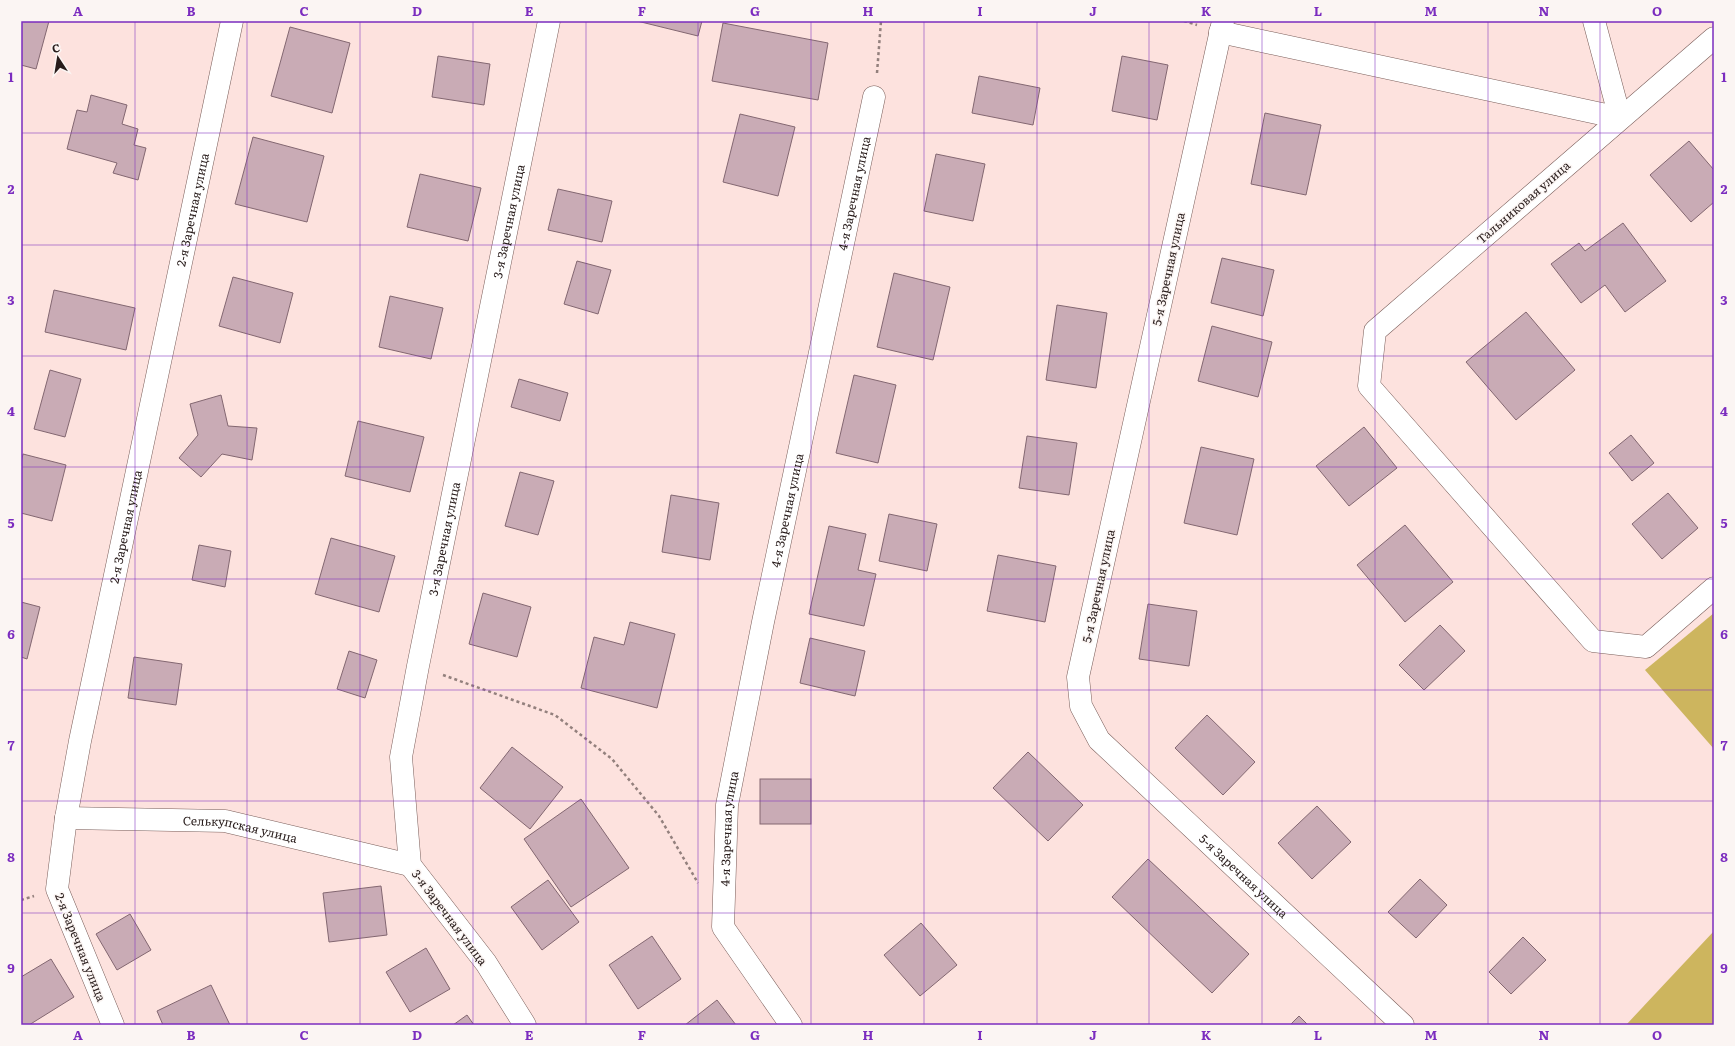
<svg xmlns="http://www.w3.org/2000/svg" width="1735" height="1046" viewBox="0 0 1735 1046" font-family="Literata,serif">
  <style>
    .forest { fill: #cdb55e }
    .building { fill: #c9abb5; stroke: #836771 }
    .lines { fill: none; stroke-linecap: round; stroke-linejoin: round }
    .street-casing { stroke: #7a5e5a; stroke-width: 23 }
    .path { stroke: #93807d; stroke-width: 2.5; stroke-dasharray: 3 3; stroke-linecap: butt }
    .street { stroke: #fff; stroke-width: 22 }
    .grid { fill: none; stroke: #7b2cbf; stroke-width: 1; stroke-opacity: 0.55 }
    .labels { text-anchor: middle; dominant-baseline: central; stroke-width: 3; stroke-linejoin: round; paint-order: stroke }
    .street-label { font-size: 12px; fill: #281c1b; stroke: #fbf5f3 }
    .neatline { fill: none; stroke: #7b2cbf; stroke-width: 1.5 }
    .grid-label { font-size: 13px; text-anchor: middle; font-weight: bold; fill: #7b2cbf }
  </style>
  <rect width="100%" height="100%" fill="#fde2de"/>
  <!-- forest -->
  <g class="forest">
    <polygon points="1714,613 1714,749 1645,670"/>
    <polygon points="1714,931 1714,1025 1626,1025"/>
  </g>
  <!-- building -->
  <g class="building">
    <polygon points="21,21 49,21 36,69 21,65"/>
    <polygon points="637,21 702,21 698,36"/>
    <polygon points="723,23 828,43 818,100 712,81"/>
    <polygon points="290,27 350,43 332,113 271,96"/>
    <polygon points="438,56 490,64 484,105 432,97"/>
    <polygon points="1122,56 1168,65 1157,120 1112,111"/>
    <polygon points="979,76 1040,88 1033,125 972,113"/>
    <polygon points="91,95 127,105 122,124 138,129 134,145 146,148 138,180 113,173 117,163 67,149 77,110 87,112"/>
    <polygon points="1265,113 1321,125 1306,195 1251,184"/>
    <polygon points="740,114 795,127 778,196 723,182"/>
    <polygon points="253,137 324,156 307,222 235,204"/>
    <polygon points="1689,141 1714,170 1714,202 1691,222 1650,175"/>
    <polygon points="936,154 985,164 973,221 924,211"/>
    <polygon points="420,174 481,188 468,241 407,227"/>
    <polygon points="558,189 612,201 602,242 548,230"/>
    <polygon points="1623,223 1666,281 1625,312 1605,285 1581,303 1551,264 1579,243 1585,251"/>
    <polygon points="1222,258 1274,270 1263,316 1211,303"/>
    <polygon points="577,261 611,270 598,314 564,304"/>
    <polygon points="894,273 950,287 933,360 877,347"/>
    <polygon points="233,277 293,293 280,343 219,326"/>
    <polygon points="54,290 135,308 126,350 45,332"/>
    <polygon points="390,296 443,308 431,359 379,347"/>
    <polygon points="1057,305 1107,313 1096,388 1046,380"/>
    <polygon points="1526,312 1575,370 1516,420 1466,362"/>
    <polygon points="1212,326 1272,342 1258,397 1198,381"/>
    <polygon points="50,370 81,379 65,437 34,429"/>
    <polygon points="854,375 896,385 878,463 836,453"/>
    <polygon points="519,379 568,393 560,421 511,407"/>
    <polygon points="221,395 228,426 257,428 252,460 222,454 201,477 179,458 198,435 190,404"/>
    <polygon points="358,421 424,437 410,492 345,476"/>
    <polygon points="1364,427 1397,468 1349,506 1316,466"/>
    <polygon points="1631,435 1654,463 1632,481 1609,453"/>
    <polygon points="1027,436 1077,443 1069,495 1019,488"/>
    <polygon points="1201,447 1254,459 1237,535 1184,523"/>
    <polygon points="23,454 66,465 52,521 21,513 21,463"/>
    <polygon points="520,472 554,481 538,535 505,526"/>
    <polygon points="1668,493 1698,528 1662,559 1632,524"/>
    <polygon points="671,495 719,503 710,560 662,552"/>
    <polygon points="889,514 937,524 927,571 879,561"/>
    <polygon points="1405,525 1453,582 1405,622 1357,565"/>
    <polygon points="829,526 866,534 858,570 876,574 864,626 809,614"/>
    <polygon points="331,538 395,556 379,612 315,594"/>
    <polygon points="199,545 231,551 225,587 192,580"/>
    <polygon points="998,555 1056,566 1045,622 987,611"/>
    <polygon points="483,593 531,607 517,657 469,644"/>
    <polygon points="21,602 40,607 27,659 21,657"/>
    <polygon points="1148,604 1197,611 1189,666 1139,659"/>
    <polygon points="630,622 675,634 657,708 581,688 594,637 624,645"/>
    <polygon points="1440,625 1465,651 1424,690 1399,665"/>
    <polygon points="810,638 865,651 855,696 800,683"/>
    <polygon points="349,651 377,660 365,698 337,689"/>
    <polygon points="134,657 182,664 176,705 128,698"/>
    <polygon points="1207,715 1255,762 1223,795 1175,748"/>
    <polygon points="512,747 563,787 530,829 480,788"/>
    <polygon points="1028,752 1083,805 1048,841 993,788"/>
    <rect x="760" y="779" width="51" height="45"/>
    <polygon points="581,799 629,868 571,907 524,839"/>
    <polygon points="1317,806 1351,842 1312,879 1278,843"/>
    <polygon points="1148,859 1249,954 1212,993 1112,897"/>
    <polygon points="1420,879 1447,905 1416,938 1388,912"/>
    <polygon points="548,880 579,922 542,950 511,907"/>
    <polygon points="381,886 387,935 329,942 323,893"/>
    <polygon points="130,914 151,950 117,970 96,934"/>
    <polygon points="921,923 957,965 920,996 884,955"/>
    <polygon points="652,936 681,979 638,1009 609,965"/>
    <polygon points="1523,937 1546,960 1511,994 1489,972"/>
    <polygon points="426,948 450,989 410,1012 386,972"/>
    <polygon points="51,959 74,997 29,1025 21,1025 21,977"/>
    <polygon points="211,985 230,1025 163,1025 157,1011"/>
    <polygon points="717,1000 736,1025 685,1025"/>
    <polygon points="467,1015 474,1025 453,1025"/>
    <polygon points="1299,1016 1308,1025 1290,1025"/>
  </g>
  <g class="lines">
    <!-- street casing -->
    <g class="street-casing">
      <g id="street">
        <path id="s1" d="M1223,21L1078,677L1081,706L1099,740L1403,1025"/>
        <polyline points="1220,32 1620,118 1594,21"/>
        <polyline points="1714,38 1375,331 1369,386 1593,641 1646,647 1714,588"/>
        <path id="s2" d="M66,818L225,821L410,865"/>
        <path id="s3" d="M113,1025L57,889L66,818L80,741L232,21"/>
        <path id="s4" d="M525,1025L486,963L410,865L401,757L418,666L549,21"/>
        <path id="s5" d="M791,1025L723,927L727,805L763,622L874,97"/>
      </g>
    </g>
    <!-- path -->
    <g class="path">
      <polyline points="1184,21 1197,25"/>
      <polyline points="877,73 881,21"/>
      <polyline points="443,675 555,715 612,759 659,816 698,883"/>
      <polyline points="21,900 34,896"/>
    </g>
    <!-- street -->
    <use href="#street" class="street"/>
  </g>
  <!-- grid -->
  <path class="grid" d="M135,21V1025M247,21V1025M360,21V1025M473,21V1025M586,21V1025M698,21V1025M811,21V1025M924,21V1025M1037,21V1025M1149,21V1025M1262,21V1025M1375,21V1025M1488,21V1025M1600,21V1025M21,133H1714M21,245H1714M21,356H1714M21,467H1714M21,579H1714M21,690H1714M21,801H1714M21,913H1714"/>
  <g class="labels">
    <!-- street labels -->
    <g class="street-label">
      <text stroke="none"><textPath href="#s5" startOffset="866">4-я Заречная улица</textPath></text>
      <text transform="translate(1523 202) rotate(-41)">Тальниковая улица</text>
      <text stroke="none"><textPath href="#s3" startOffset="840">2-я Заречная улица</textPath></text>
      <text stroke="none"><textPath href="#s4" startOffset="852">3-я Заречная улица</textPath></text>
      <text transform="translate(1168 269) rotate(-78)">5-я Заречная улица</text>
      <text stroke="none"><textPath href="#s5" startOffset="542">4-я Заречная улица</textPath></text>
      <text stroke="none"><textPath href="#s3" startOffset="516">2-я Заречная улица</textPath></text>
      <text stroke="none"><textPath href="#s4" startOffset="528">3-я Заречная улица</textPath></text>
      <text transform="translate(1098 586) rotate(-78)">5-я Заречная улица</text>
      <text stroke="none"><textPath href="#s5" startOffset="218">4-я Заречная улица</textPath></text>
      <text stroke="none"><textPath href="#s2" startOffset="175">Селькупская улица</textPath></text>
      <text stroke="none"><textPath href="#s1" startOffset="938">5-я Заречная улица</textPath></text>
      <text transform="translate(450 917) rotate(53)">3-я Заречная улица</text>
      <text transform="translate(81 947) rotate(68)">2-я Заречная улица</text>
    </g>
  </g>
  <!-- border -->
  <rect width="1735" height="1046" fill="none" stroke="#fbf5f3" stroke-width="44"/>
  <!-- north arrow -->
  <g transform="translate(58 58) rotate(348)" stroke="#fbf5f3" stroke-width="3" paint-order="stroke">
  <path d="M0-3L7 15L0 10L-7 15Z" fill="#281c1b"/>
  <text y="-6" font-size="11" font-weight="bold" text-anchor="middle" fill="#281c1b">С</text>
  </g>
  <rect x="22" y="22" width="1691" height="1002" class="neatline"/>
  <g class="grid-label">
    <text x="78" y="16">A</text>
    <text x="191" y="16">B</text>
    <text x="304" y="16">C</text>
    <text x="417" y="16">D</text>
    <text x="529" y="16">E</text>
    <text x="642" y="16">F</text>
    <text x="755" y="16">G</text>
    <text x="868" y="16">H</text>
    <text x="980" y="16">I</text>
    <text x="1093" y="16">J</text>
    <text x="1206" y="16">K</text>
    <text x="1318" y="16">L</text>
    <text x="1431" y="16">M</text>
    <text x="1544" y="16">N</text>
    <text x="1657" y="16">O</text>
    <text x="11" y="82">1</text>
    <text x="1724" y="82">1</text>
    <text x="11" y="194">2</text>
    <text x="1724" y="194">2</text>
    <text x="11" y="305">3</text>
    <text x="1724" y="305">3</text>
    <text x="11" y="416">4</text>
    <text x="1724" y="416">4</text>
    <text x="11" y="528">5</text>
    <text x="1724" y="528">5</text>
    <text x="11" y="639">6</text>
    <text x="1724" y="639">6</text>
    <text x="11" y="750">7</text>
    <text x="1724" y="750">7</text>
    <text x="11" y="862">8</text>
    <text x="1724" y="862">8</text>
    <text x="11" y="973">9</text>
    <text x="1724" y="973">9</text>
    <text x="78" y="1040">A</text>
    <text x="191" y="1040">B</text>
    <text x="304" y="1040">C</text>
    <text x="417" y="1040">D</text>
    <text x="529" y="1040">E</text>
    <text x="642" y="1040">F</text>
    <text x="755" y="1040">G</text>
    <text x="868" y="1040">H</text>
    <text x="980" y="1040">I</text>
    <text x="1093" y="1040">J</text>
    <text x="1206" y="1040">K</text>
    <text x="1318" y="1040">L</text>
    <text x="1431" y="1040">M</text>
    <text x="1544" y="1040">N</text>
    <text x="1657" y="1040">O</text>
  </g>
</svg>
